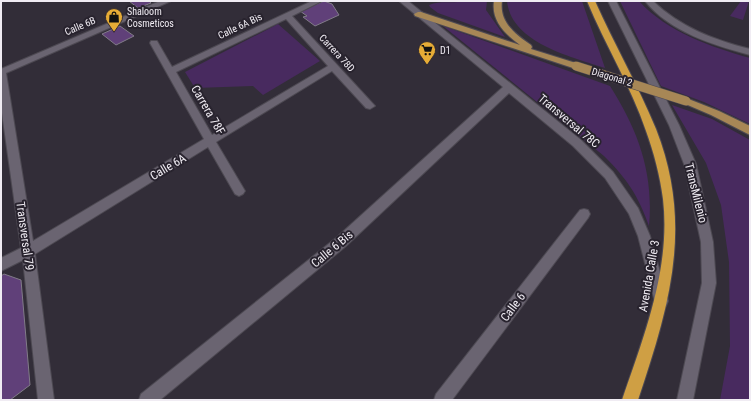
<svg xmlns="http://www.w3.org/2000/svg" width="751" height="401" viewBox="0 0 751 401" font-family="'Roboto Condensed',sans-serif">
  <style>
    .green { fill: #482a5f }
    .building { fill: #604079; stroke: #817b88 }
    .lines { fill: none; stroke-linecap: round; stroke-linejoin: round }
    .minor-casing { stroke: #4d4952; stroke-width: 2 }
    .major-casing { stroke: #4d4952; stroke-width: 2 }
    .highway-casing { stroke: #4d4952; stroke-width: 2 }
    .minor { fill: #6a6471; fill-rule: evenodd }
    .major { fill: #a78756; fill-rule: evenodd }
    .highway { fill: #cf9f44; fill-rule: evenodd }
    .major-bridge-casing { stroke: #4d4952; stroke-width: 10; stroke-linecap: butt }
    .major-bridge { stroke: #a78756; stroke-width: 9 }
    .labels { text-anchor: middle; dominant-baseline: central; stroke-width: 4; stroke-linejoin: round; paint-order: stroke }
    .far-poi-label { font-size: 10px; fill: #f0ecf3; stroke: #28232e; text-anchor: start }
    .far-street-label { font-size: 10px; fill: #f0ecf3; stroke: #28232e }
    .street-label { font-size: 12px; fill: #f0ecf3; stroke: #28232e }
  </style>
  <rect width="100%" height="100%" fill="#322d38"/>
  <!-- green -->
  <g class="green">
    <path d="M464,1H487L486,10L505,37L438,13L430,7L429,5C440,0 453,4 464,1Z"/>
    <path d="M507,1H582L605,68C572,57 511,43 507,1Z"/>
    <path d="M620,1H639C667,32 711,47 750,58V124L704,102L661,86Z"/>
    <polygon points="741,1 749,1 743,20 730,16"/>
    <polygon points="278,24 320,61 263,95 253,86 195,88 185,72"/>
    <path d="M443,26L610,86C638,130 654,173 649,226C638,195 627,179 604,156Z"/>
    <polygon points="672,105 712,119 750,140 750,400 720,400 730,346 729,262 721,205 706,163"/>
  </g>
  <!-- building -->
  <g class="building">
    <polygon points="129,1 149,1 151,3 138,8"/>
    <polygon points="324,1 332,4 339,15 315,26 303,17 307,16 300,11"/>
    <polygon points="120,26 134,36 116,45 102,34"/>
    <polygon points="4,274 21,280 30,385 10,400 1,400 1,276"/>
  </g>
  <g class="lines">
    <!-- minor casing -->
    <g class="minor-casing">
      <g id="minor">
        <path d="M160,1H171L6,73L33,241L204,139L150,43L151,41H157L172,67L312,1H322L292,16L375,106L370,109L366,108L332,71L216,142L245,191L243,194L239,196L235,194L208,147L35,254L54,400H38L23,260L1,271V258L21,248L1,106V69ZM286,19L328,66L212,135L176,72Z"/>
        <polygon points="399,1 408,1 581,140 613,172 638,208 650,236 668,301 666,306 661,308 656,306 638,236 629,214 605,178 573,146 509,93 346,246 160,400 139,400 141,394 336,238 503,87"/>
        <polygon points="608,1 616,1 679,125 696,164 713,242 716,283 693,400 677,400 702,283 701,242 684,164 669,125"/>
        <path d="M645,1H653C680,27 714,40 750,49V55C713,45 670,32 645,1Z"/>
        <polygon points="584,209 588,210 590,214 588,218 452,400 434,400 436,394 580,210"/>
      </g>
    </g>
    <!-- major casing -->
    <g class="major-casing">
      <g id="major">
        <path d="M494,1H502C499,22 515,34 531,45L532,47L531,49L579,64L581,66L579,68L576,69L415,16L414,14L418,12H421L520,45C505,34 491,21 494,1Z"/>
        <polygon points="686,98 719,111 750,126 750,135 711,115 683,103 681,101"/>
      </g>
    </g>
    <!-- highway casing -->
    <g class="highway-casing">
      <path id="highway" d="M587,1H595C614,44 638,85 656,129C694,226 669,307 638,400H622C644,336 671,268 663,199C660,176 654,153 646,131C631,86 605,45 587,1Z"/>
    </g>
    <!-- minor -->
    <use href="#minor" class="minor"/>
    <!-- major -->
    <use href="#major" class="major"/>
    <!-- highway -->
    <use href="#highway" class="highway"/>
    <!-- major-bridge casing -->
    <g class="major-bridge-casing">
      <polyline id="major-bridge" points="576,66 686,101"/>
    </g>
    <!-- major-bridge -->
    <use href="#major-bridge" class="major-bridge"/>
  </g>
  <!-- icons -->
  <defs>
    <g id="shop-pin" transform="scale(0.9)"><path d="M0 17L-7.5 6A9.5 9.5 0 1 1 7.5 6Z" fill="#e6ac36" stroke="#28232e"/><path d="M-5-2.5h2.3a2.7 3.5 0 0 1 5.4 0H5L5.5 6h-11ZM-1.5-2.5h3a1.5 2.3 0 0 0-3 0Z" fill="#111"/></g>
    <g id="supermarket-pin" transform="scale(0.9)"><path d="M0 17L-7.5 6A9.5 9.5 0 1 1 7.5 6Z" fill="#e6ac36" stroke="#28232e"/><path d="M-6-5.5h2.5l.6 2H6L4.5 2H-2.5L-4.4-4H-6ZM-1.5 3.2a1.3 1.3 0 1 0 .1 0ZM3 3.2a1.3 1.3 0 1 0 .1 0Z" fill="#111"/></g>
  </defs>
  <g fill-rule="evenodd">
    <use href="#shop-pin" x="114" y="17"/>
    <use href="#supermarket-pin" x="427" y="50"/>
  </g>
  <g class="labels">
    <!-- far-poi labels -->
    <g class="far-poi-label">
      <text x="127" y="11">Shaloom<tspan x="127" dy="12">Cosmeticos</tspan></text>
      <text x="440" y="50">D1</text>
    </g>
    <!-- far-street labels -->
    <g class="far-street-label">
      <text transform="translate(80 26) rotate(-23)">Calle 6B</text>
      <text transform="translate(240 26) rotate(-25)">Calle 6A Bis</text>
      <text transform="translate(337 53) rotate(47)">Carrera 78D</text>
      <text transform="translate(612 77) rotate(17)">Diagonal 2</text>
    </g>
    <!-- street labels -->
    <g class="street-label">
      <text transform="translate(208 110) rotate(60)">Carrera 78F</text>
      <text transform="translate(569 121) rotate(40)">Transversal 78C</text>
      <text transform="translate(168 167) rotate(-31)">Calle 6A</text>
      <text transform="translate(696 193) rotate(76)">TransMilenio</text>
      <text transform="translate(25 236) rotate(82)">Transversal 79</text>
      <text transform="translate(332 249) rotate(-40)">Calle 6 Bis</text>
      <text transform="translate(649 276) rotate(-80)">Avenida Calle 3</text>
      <text transform="translate(513 307) rotate(-53)">Calle 6</text>
    </g>
  </g>
  <!-- border -->
  <rect width="751" height="401" fill="none" stroke="#f0ecf3" stroke-width="4"/>
</svg>
